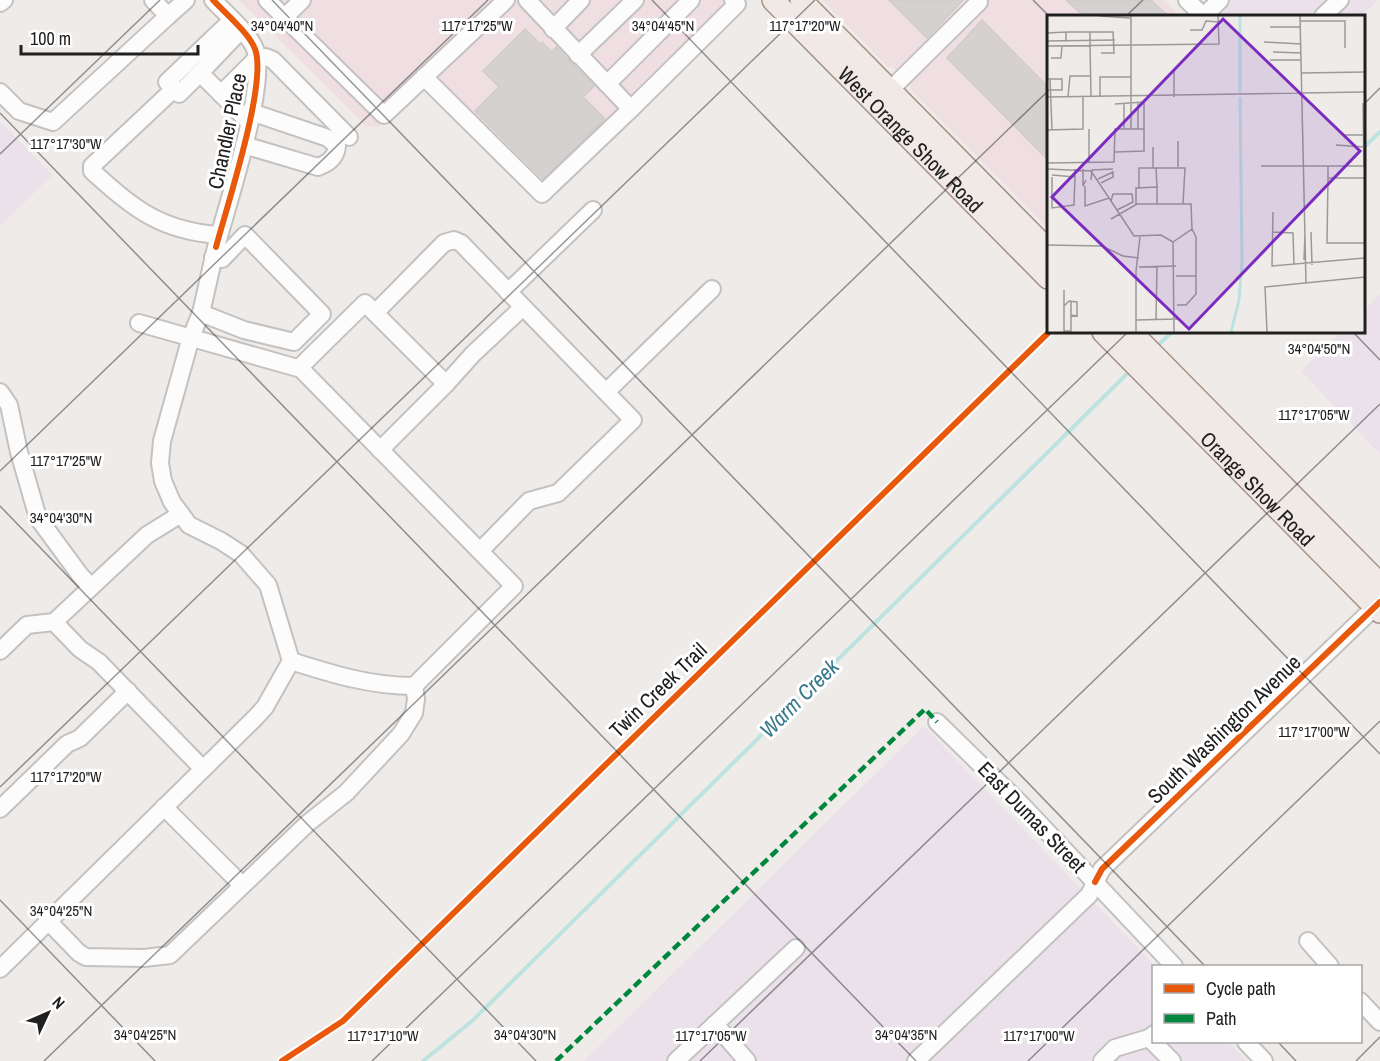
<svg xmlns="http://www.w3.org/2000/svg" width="1380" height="1061" viewBox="0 0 1380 1061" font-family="'Archivo Narrow',sans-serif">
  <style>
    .commercial { fill: #f0dfe2 }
    .industrial { fill: #ebe1ea }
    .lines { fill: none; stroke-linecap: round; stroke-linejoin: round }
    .stream { stroke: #bce3e0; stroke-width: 4 }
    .building { fill: #d5d1d0; stroke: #d1ccca; stroke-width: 1.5 }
    .minor-casing { stroke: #c4c2c1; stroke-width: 20 }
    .major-casing { stroke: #a59185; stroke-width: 24 }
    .minor { stroke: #fcfcfc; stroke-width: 16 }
    .major { stroke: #f1e9e6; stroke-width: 21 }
    .quiet { stroke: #00873e; stroke-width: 4.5; stroke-dasharray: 9 4.5; stroke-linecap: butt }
    .cycleway-casing { stroke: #fff; stroke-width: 10 }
    .cycleway { stroke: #e8590c; stroke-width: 6 }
    .ticks { fill: none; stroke: #202020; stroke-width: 1.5; stroke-opacity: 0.45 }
    .labels { text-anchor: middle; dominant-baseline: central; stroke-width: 6; stroke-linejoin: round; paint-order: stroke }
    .street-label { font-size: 21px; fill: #202020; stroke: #fff }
    .water-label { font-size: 22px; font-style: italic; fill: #3a7a8b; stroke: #fff }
    .inset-river { fill: none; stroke: #bce3e0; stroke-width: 3 }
    .inset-road { fill: none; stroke: #9c9a99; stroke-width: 1.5 }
    .view { fill: #7b2cbf; fill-opacity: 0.15; stroke: #7b2cbf; stroke-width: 3 }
    .inset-edge { fill: none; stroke: #202020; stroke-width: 3 }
    .ticks-label { font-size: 15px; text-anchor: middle; fill: #202020; stroke: #fff; stroke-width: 6; stroke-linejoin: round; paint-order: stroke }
  </style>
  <rect width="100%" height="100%" fill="#eeebe9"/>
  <!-- commercial -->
  <g class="commercial">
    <polygon points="239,0 744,0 746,1 544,198 428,81 378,127 367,127"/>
    <polygon points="822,0 1164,0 1180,16 1048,16 1048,228 911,90 911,86 892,67 888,67"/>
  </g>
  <!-- industrial -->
  <g class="industrial">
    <polygon points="1209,0 1378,0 1361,16 1225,16"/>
    <polygon points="0,121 52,175 0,226"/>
    <polygon points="1380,294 1380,454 1301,371 1341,332 1364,332 1364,310"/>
    <polygon points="924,726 1155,966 1154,1042 1228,1042 1247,1061 584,1061"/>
  </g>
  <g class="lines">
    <!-- stream -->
    <g class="stream">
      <polyline points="1364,147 1380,132"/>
      <polyline points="1155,348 1172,332"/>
      <polyline points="423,1061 472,1021 1132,369"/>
    </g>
  </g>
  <!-- building -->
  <g class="building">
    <polygon points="889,0 963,0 927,38"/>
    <polygon points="1066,0 1151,0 1168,16 1084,16"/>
    <polygon points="982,20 1048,87 1048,160 947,58"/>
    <polygon points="525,29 540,44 542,42 552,52 556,47 594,86 583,97 605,119 543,179 475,111 499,87 483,71"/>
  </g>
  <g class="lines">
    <!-- minor casing -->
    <g class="minor-casing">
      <g id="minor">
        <polyline points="153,0 168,16 186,0"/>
        <path d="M213,0C225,13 249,33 255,49C268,82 226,209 216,247L201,313L244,330L294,342L322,314L245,235L222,259L213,257"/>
        <polyline points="267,0 384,115 506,0"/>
        <polyline points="527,0 631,109 737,4 733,0"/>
        <polyline points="1187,0 1203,16"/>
        <polyline points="0,3 4,0"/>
        <polyline points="1204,16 1220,0"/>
        <polyline points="1323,16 1340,0"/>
        <polyline points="284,18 302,0"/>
        <polyline points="553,29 581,0"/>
        <polyline points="241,30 200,73 249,122"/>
        <polyline points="578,55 635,0"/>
        <polyline points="200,73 179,94 167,82 232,20"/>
        <polyline points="424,77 542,194 631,109"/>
        <polyline points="607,84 691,0"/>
        <path d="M174,89L92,166V171C134,209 161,231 219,235"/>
        <polyline points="0,92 19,111 53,122 168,16"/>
        <polyline points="221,94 258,57 266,57 273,60 349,137"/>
        <polyline points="882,98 979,2"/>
        <path d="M244,145L318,167C328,163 336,158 337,146L328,138L251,112"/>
        <polyline points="508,292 593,210"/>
        <polyline points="375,313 444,243 454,240 461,243 633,420 558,493 529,501 480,551"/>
        <path d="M139,323L301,369L514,586L414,686C370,686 332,674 291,661"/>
        <polyline points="299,368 365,303 446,384 380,450"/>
        <polyline points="446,384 473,354 523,307"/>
        <polyline points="0,392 9,405 19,452 38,518 80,575 91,587"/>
        <polyline points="606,392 712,289"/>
        <polyline points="54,622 80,649 99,662 203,769"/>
        <polyline points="0,651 27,625 54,622 147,535 181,514"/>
        <polyline points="937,722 1022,805 1174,966"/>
        <polyline points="164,807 242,885"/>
        <polyline points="0,809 67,744 80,738 128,691"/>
        <polyline points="48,921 79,953 86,957 144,958 170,955 308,823 346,793 401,734 414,713 416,699 414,686"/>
        <polyline points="1308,941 1330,966"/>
        <polyline points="0,969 255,718 265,707 291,661 268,585 241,554 221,541 189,525 172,502 163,481 160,463 162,441 191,337 201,313"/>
        <polyline points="1360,1001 1380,1022"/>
        <polyline points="715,1024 747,1061"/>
        <polyline points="1154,1034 1149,1038 1172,1061"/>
        <polyline points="1246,1042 1264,1061"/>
        <polyline points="676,1061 796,948"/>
        <polyline points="916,1061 1089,895 1102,869 1380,602"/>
        <polyline points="1102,1061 1115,1048 1149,1038"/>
      </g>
    </g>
    <!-- major casing -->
    <g class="major-casing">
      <g id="major">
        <path id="s1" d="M773,0L1048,278"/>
        <polyline points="801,0 1048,250"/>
        <path id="s2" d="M1103,332L1380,612"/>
        <polyline points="1131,332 1380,584"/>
      </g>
    </g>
    <!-- minor -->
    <use href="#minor" class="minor"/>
    <!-- major -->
    <use href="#major" class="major"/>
    <!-- quiet -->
    <polyline class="quiet" points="556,1061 925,709 937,722"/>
    <!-- cycleway casing -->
    <g class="cycleway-casing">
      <g id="cycleway">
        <path d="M213,0C225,13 249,33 255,49C268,82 226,209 216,247"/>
        <polyline points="1095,882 1102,869 1380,602"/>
        <polyline points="282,1061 343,1021 1049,332"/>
      </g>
    </g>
    <!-- cycleway -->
    <use href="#cycleway" class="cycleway"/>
  </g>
  <!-- ticks -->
  <path class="ticks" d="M272,0L1205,966M652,0L1380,754M1033,0L1049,16M1126,16L1143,0M1364,104L1380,88M0,113L916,1061M0,154L160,0M1353,332L1380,360M0,471L488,0M0,506L536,1061M0,787L815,0M0,900L155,1061M1278,1042L1296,1061M44,1061L1048,91M372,1061L1128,332M700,1061L1380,404M1028,1061L1380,721M1356,1061L1380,1037"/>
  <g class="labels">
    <!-- street labels -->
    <g class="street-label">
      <text transform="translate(227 131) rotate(-78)">Chandler Place</text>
      <text stroke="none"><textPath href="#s1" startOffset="196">West Orange Show Road</textPath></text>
      <text stroke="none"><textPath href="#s2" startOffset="220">Orange Show Road</textPath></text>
      <text transform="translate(658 690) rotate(-44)">Twin Creek Trail</text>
      <text transform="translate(1224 729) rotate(-44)">South Washington Avenue</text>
      <text transform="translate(1032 817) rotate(46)">East Dumas Street</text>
    </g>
    <!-- water labels -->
    <g class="water-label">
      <text transform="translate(799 698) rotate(-45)">Warm Creek</text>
    </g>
  </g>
  <!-- overview -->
  <g transform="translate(1047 15)">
    <rect width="318" height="318" fill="#eeebe9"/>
    <path class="inset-river" d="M193,78V1M184,317L192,285L195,248L193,82"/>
    <path class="inset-road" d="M53,1L83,3M84,1V114M253,1L259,268M253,6H298V33M223,12H254M143,15H155L159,6L172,7M0,18L19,17M0,26L68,25M19,27V17H43M217,27L254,29M43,30V17H66L67,38H54M43,30L44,81M0,31L172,29L171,1M226,37L254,38M4,43H14L15,31M223,45H254M127,56V82M254,58L318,57M0,64H15V75H0M3,64L5,114M53,81V62H84M0,82L318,77M21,82L23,61H44M77,88V114M91,88V114M316,88L317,151M42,114V148M0,115L36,114V81M296,120H317M131,126V152M289,130L317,132M106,132V153M68,137L97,136V114M0,148L67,147L68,114H97V87L68,89M214,151H318M281,151V163H318M109,153L110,172M0,154L44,156L70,195L86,187L85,179H66L64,186M36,154V171L39,165M5,160L28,162V154M5,162V193L27,190L28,162M281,163L280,228H318M51,164L66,157V162L54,168M44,165L45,155L66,154M38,171V191L62,183M92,173V153H138L136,189M89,189V173L110,172V189M70,195L87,221L114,220L126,227L127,317M226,197L225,251L318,243M64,204L90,189H144L145,214L126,227M226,217L246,218L247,250M264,217L265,250M0,230L55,231L76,241L92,243M257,245L258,219M92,252L129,251M129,261H149M130,290H139L149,279V222L145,214M17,291L22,286L30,287V301L24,300V287M109,304L110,251M89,305L130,304M17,316H24V300M17,317V275M89,317V256L93,222M220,317L218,272L318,262"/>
    <path class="view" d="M176,4L313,136L142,314L5,182Z"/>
    <rect width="318" height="318" class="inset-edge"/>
  </g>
  <g class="ticks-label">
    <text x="477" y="31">117°17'25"W</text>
    <text x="805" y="31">117°17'20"W</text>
    <text x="282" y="31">34°04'40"N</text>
    <text x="663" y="31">34°04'45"N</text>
    <text x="66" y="149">117°17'30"W</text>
    <text x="1319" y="354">34°04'50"N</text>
    <text x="1314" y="420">117°17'05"W</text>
    <text x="66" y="466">117°17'25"W</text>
    <text x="61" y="523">34°04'30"N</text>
    <text x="1314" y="737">117°17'00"W</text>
    <text x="66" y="782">117°17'20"W</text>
    <text x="61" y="916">34°04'25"N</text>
    <text x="145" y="1040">34°04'25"N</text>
    <text x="525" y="1040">34°04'30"N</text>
    <text x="906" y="1040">34°04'35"N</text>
    <text x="383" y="1041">117°17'10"W</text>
    <text x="711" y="1041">117°17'05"W</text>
    <text x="1039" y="1041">117°17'00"W</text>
  </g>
  <!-- legend -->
  <rect x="1152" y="965" width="210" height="78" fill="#ffffff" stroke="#a6a6a6" stroke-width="1.5"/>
  <rect x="1164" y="984" width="30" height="9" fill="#e8590c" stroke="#a6a6a6" stroke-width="1.5"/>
  <text x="1206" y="995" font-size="18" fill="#202020">Cycle path</text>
  <rect x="1164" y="1014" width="30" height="9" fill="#00873e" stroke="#a6a6a6" stroke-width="1.5"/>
  <text x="1206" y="1025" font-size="18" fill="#202020">Path</text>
  <!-- north arrow -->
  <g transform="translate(48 1013) rotate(46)" stroke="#ffffff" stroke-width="4.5" paint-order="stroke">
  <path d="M0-4.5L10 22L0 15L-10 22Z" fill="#202020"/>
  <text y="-9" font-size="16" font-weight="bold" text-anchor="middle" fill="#202020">N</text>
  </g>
  <!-- scale -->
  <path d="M21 45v9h177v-9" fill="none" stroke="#202020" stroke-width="3"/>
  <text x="30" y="45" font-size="18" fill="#202020" stroke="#ffffff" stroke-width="4.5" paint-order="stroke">100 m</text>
</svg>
